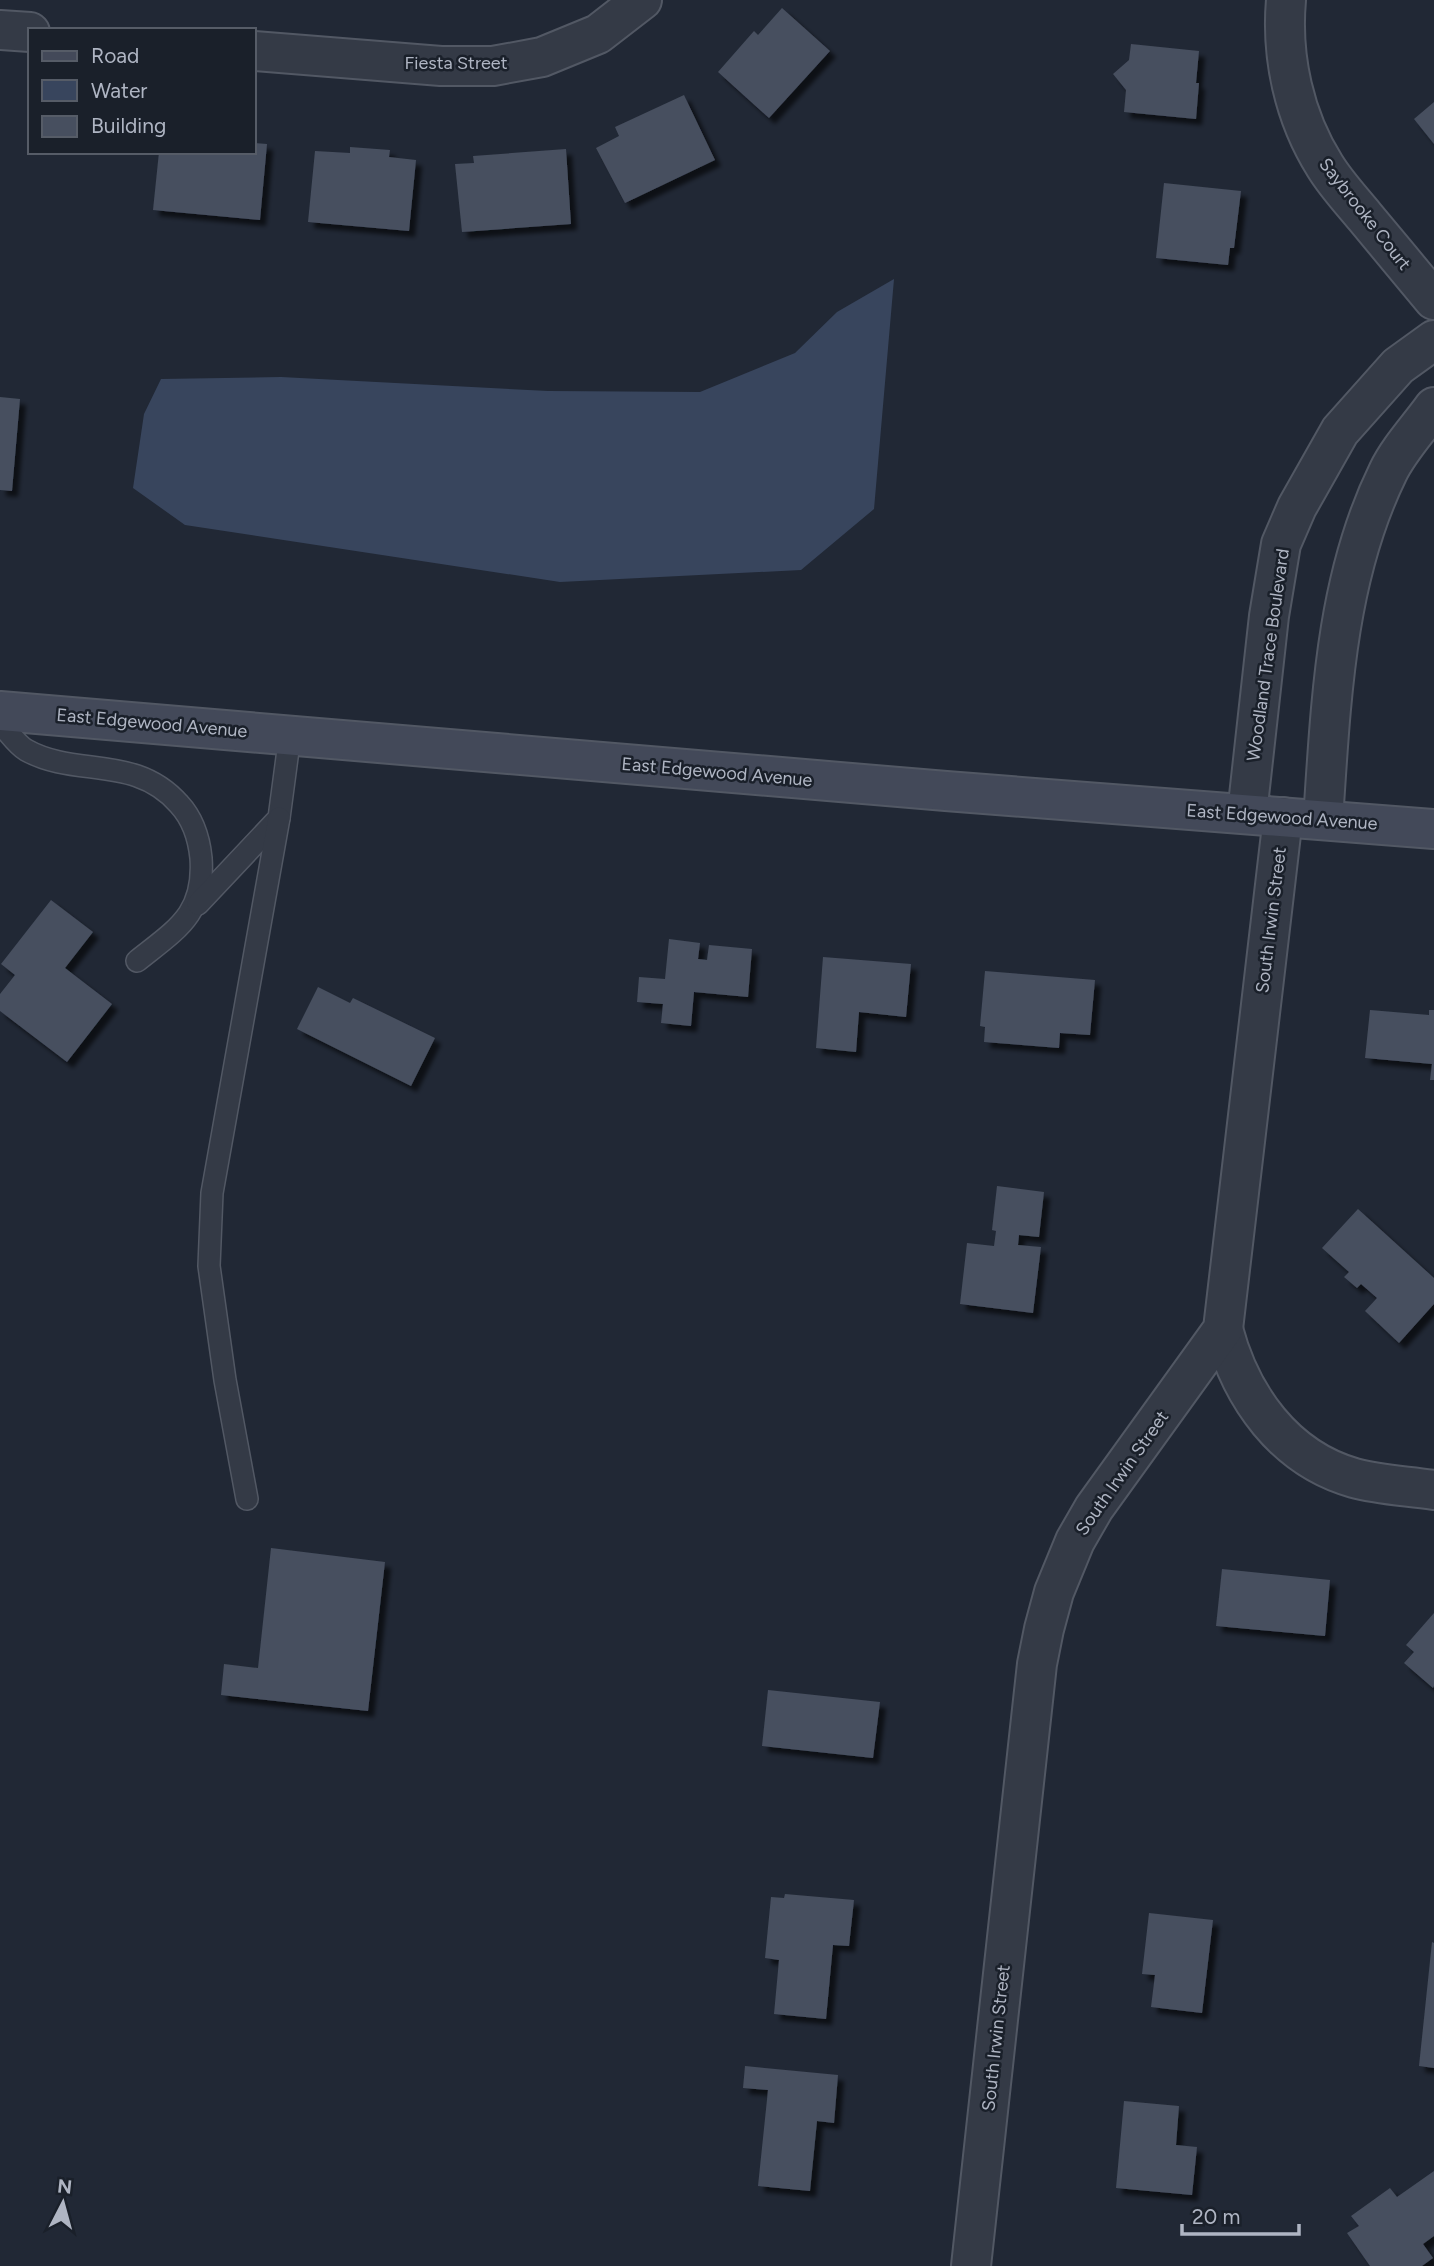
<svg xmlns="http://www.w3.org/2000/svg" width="1434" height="2266" viewBox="0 0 1434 2266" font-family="Figtree,sans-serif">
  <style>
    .water { fill: #38455d }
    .building { fill: #474f5f; filter: url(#shadow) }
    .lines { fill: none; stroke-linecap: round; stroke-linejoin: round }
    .service-casing { stroke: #525864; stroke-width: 24 }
    .minor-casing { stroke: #525864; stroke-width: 42 }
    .secondary-casing { stroke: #525864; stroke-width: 42 }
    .service { stroke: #343a46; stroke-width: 21 }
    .minor { stroke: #343a46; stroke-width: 38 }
    .secondary { stroke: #434959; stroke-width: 38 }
    .labels { text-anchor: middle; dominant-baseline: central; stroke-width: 5; stroke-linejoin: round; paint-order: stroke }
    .street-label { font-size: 18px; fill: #afb5c3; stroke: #1a202a }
  </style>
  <defs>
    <filter id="shadow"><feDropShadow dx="6" dy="6" stdDeviation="2" flood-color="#0009"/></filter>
  </defs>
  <rect width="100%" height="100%" fill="#212835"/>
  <!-- water -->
  <polygon class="water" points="894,279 874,509 801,570 560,582 185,525 133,488 144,414 161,379 281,377 548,391 700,392 795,353 837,312"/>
  <!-- building -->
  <g class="building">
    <polygon points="782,8 830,51 769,118 718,72 754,31 758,35"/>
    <polygon points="1131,44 1199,51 1196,83 1199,83 1196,119 1124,112 1126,90 1113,74 1129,60"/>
    <polygon points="684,95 715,160 625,203 596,148 619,136 615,127"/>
    <polygon points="1434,102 1434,144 1414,119"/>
    <polygon points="254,143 267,144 260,220 153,210 159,152 254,152"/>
    <polygon points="350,147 390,150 389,157 416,160 409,231 308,222 315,151 350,153"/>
    <polygon points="566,149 571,224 462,232 455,164 474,163 473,156"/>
    <polygon points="1164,183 1241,191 1234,248 1230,248 1228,265 1156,258"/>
    <polygon points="0,397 20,399 12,491 0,490"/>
    <polygon points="51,900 93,932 65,968 112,1004 67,1062 0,1011 0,994 15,975 1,964"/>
    <polygon points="669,939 700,943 698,959 707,960 709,945 752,949 748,997 694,992 691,1026 661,1023 663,1004 637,1002 639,977 665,979"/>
    <polygon points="823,957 911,964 906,1017 859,1012 856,1052 816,1048"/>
    <polygon points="985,971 1095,980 1090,1035 1060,1033 1059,1048 984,1042 985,1027 980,1026"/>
    <polygon points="318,987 350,1003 353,998 435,1038 411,1086 297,1029"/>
    <polygon points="1370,1010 1429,1015 1429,1010 1434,1010 1434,1080 1430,1080 1432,1064 1365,1058"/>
    <polygon points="997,1186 1044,1192 1039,1237 1019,1235 1018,1245 1041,1247 1033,1313 960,1304 967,1243 994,1246 996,1231 992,1230"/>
    <polygon points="1358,1209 1434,1278 1434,1304 1399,1343 1365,1311 1377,1298 1361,1284 1357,1288 1344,1277 1349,1272 1322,1248"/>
    <polygon points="271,1548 385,1562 368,1711 221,1695 224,1664 258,1668"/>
    <polygon points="1222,1569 1330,1580 1325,1636 1216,1626"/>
    <polygon points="1434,1613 1434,1686 1433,1688 1404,1663 1414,1652 1406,1645"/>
    <polygon points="768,1690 880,1702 873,1758 762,1746"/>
    <polygon points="785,1894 854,1900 849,1946 833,1945 826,2019 774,2014 779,1960 765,1958 771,1897 784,1898"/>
    <polygon points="1149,1913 1213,1920 1202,2013 1151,2007 1155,1975 1142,1974"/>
    <polygon points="1432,1942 1434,1943 1434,2068 1419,2066"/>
    <polygon points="745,2066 838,2075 834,2123 817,2121 810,2191 758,2186 768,2090 743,2088"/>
    <polygon points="1124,2101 1179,2106 1176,2145 1197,2147 1192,2195 1116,2188"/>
    <polygon points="1434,2171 1434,2236 1423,2244 1433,2258 1422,2266 1370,2266 1347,2233 1359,2226 1351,2216 1390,2188 1397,2197"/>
  </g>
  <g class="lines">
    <!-- service casing -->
    <g class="service-casing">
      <g id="service">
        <path d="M0,723C8,731 16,744 26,750C76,778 135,754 179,804C192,818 199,838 201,858C205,914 177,929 137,961"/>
        <polyline points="198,904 279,818 290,735"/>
        <polyline points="247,1499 225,1380 209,1266 212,1193 279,818"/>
      </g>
    </g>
    <!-- minor casing -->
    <g class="minor-casing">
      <g id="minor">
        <path d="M1286,0C1281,57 1294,117 1325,166C1336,184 1351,200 1365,217C1388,245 1411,272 1434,300"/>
        <polyline points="0,30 30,32"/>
        <polyline points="254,51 441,66 493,66 542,57 598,34 642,0"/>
        <polyline points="1247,814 1269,616 1281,544 1297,507 1340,431 1398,366 1434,340"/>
        <path d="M1323,820C1331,703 1335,580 1388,472C1399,449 1419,428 1434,407"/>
        <path d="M1223,1329C1241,1397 1284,1458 1354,1478C1379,1485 1408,1486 1434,1490"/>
        <polyline points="971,2266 1037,1664 1044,1629 1054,1592 1075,1541 1094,1508 1223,1329 1283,817"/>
      </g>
    </g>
    <!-- secondary casing -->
    <g class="secondary-casing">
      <polyline id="secondary" points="0,711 946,791 1434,829"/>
    </g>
    <!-- service -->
    <use href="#service" class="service"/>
    <!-- minor -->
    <use href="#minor" class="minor"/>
    <!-- secondary -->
    <use href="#secondary" class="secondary"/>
  </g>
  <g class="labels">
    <!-- street labels -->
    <g class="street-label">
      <text x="456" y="63">Fiesta Street</text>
      <text transform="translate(1365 214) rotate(52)">Saybrooke Court</text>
      <text transform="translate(1268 655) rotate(-82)">Woodland Trace Boulevard</text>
      <text transform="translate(152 723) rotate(5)">East Edgewood Avenue</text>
      <text transform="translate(717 772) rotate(5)">East Edgewood Avenue</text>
      <text transform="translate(1282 817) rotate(4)">East Edgewood Avenue</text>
      <text transform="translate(1271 920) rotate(-83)">South Irwin Street</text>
      <text transform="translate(1122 1473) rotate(-55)">South Irwin Street</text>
      <text transform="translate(996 2038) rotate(-84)">South Irwin Street</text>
    </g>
  </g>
  <!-- legend -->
  <rect x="28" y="28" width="228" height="126" fill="#1a202a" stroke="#565c67" stroke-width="2"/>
  <rect x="42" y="51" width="35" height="10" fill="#434959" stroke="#565c67" stroke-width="2"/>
  <text x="91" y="63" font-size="21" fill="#afb5c3">Road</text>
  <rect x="42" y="80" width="35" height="21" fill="#38455d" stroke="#565c67" stroke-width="2"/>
  <text x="91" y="98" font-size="21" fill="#afb5c3">Water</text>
  <rect x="42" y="116" width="35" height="21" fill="#474f5f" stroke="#565c67" stroke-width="2"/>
  <text x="91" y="133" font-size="21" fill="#afb5c3">Building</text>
  <!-- north arrow -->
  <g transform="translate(63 2203) rotate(6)" stroke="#1a202a" stroke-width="5" paint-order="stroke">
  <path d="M0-5L12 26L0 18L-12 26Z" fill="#afb5c3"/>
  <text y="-10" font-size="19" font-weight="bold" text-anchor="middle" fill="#afb5c3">N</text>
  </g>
  <!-- scale -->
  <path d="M1182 2224v10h117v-10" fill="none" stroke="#afb5c3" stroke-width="3.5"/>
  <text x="1192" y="2224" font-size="21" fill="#afb5c3" stroke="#1a202a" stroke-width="5" paint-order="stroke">20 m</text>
</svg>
